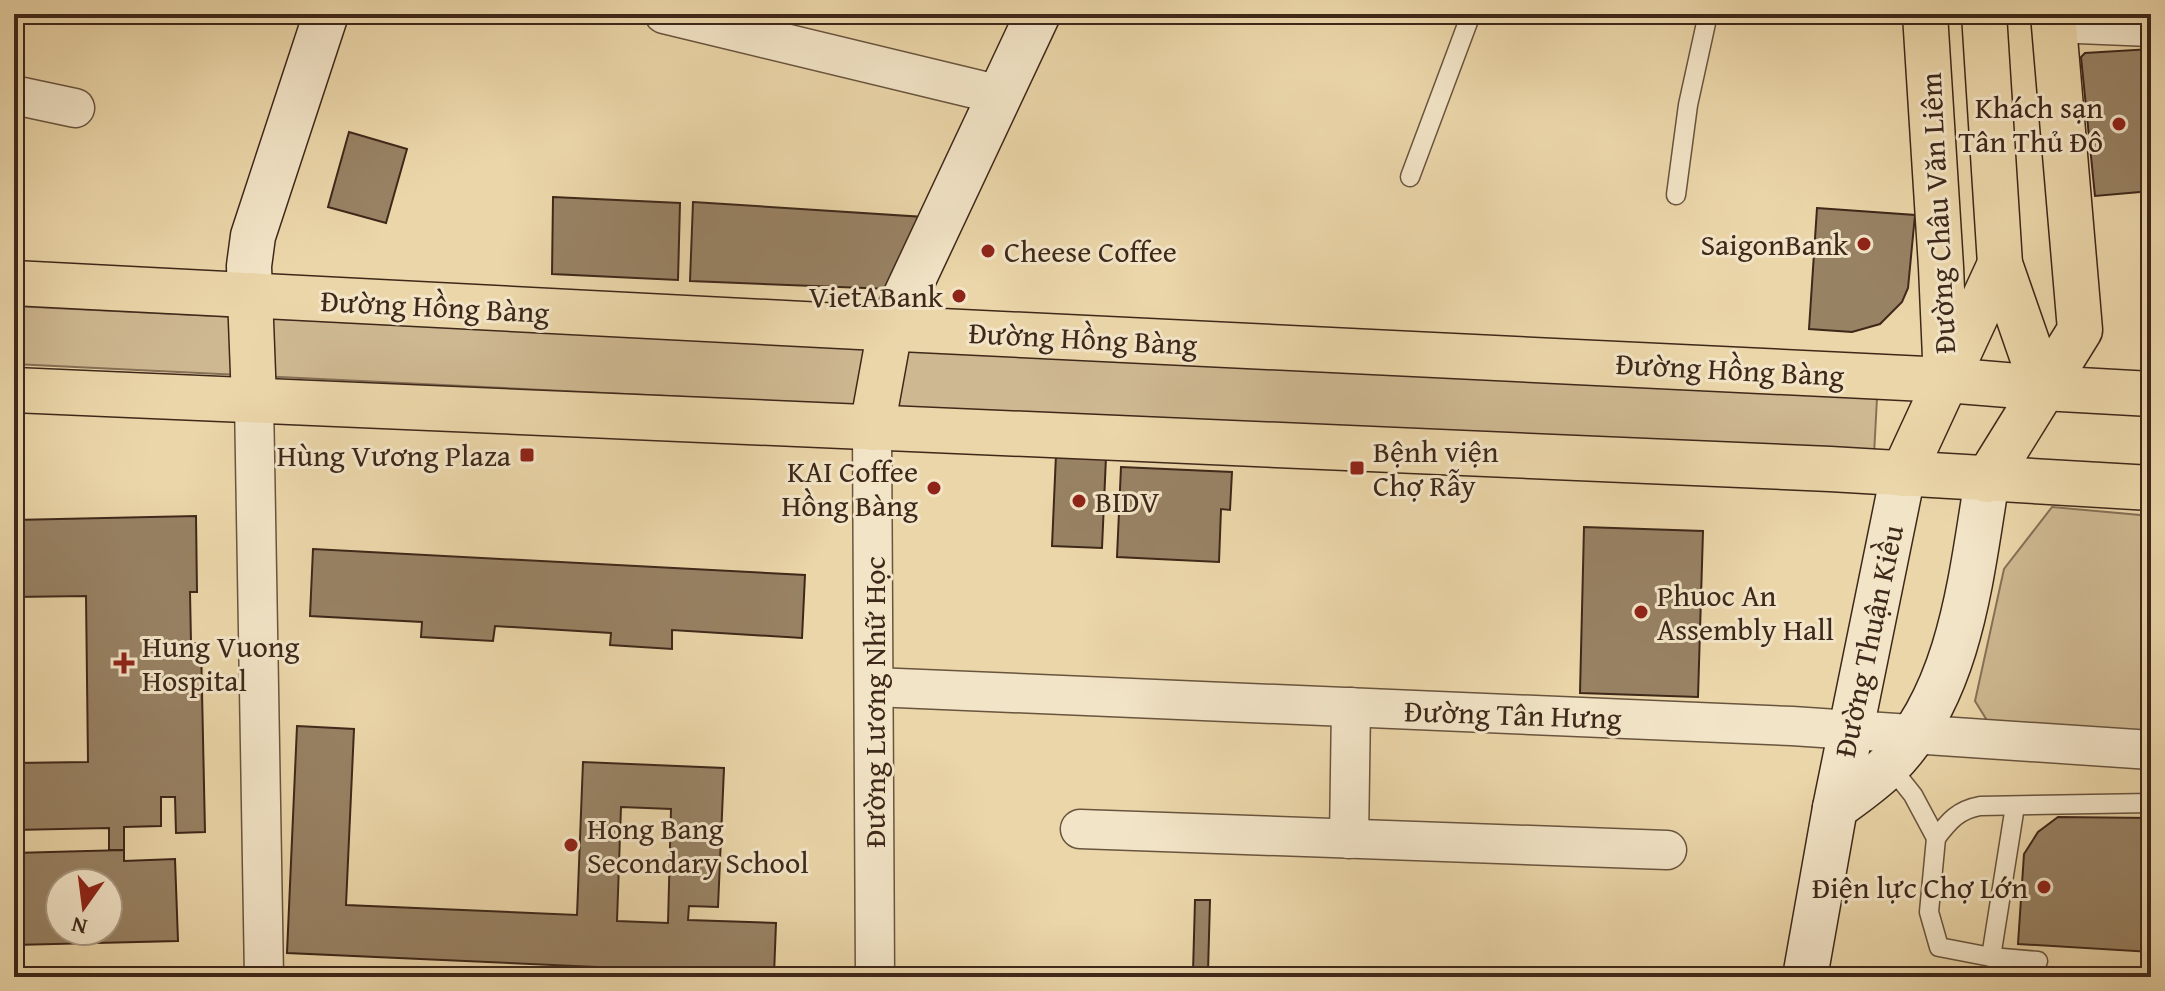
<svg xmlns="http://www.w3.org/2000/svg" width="2165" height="991" viewBox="0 0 2165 991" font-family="'Gentium Book Plus',serif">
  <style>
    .green { fill: #ceb891; stroke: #867056; stroke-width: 2 }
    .building { fill: #988264; stroke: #3e281a; stroke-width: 2; fill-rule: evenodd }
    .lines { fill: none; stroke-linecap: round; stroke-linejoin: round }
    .lane-casing { stroke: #69543e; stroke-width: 21 }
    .street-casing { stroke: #69543e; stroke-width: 41 }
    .secondary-casing { stroke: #3e281a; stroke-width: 47 }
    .primary-casing { stroke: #3e281a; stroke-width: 47 }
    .lane { stroke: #f2e4c7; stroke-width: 18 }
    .street { stroke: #f2e4c7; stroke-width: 38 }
    .secondary { stroke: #f2e4c7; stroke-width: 44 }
    .primary { stroke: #ebd6a9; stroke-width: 44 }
    .poi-dot { fill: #8f2418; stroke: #f2e4c7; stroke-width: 3 }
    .labels { text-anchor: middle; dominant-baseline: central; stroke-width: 6; stroke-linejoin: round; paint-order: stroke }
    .poi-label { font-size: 30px; fill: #3e281a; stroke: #f2e4c7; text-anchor: end }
    .street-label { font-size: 30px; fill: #3e281a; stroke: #f2e4c7 }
  </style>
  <rect width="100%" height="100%" fill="#ebd6a9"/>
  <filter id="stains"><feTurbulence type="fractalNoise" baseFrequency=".0025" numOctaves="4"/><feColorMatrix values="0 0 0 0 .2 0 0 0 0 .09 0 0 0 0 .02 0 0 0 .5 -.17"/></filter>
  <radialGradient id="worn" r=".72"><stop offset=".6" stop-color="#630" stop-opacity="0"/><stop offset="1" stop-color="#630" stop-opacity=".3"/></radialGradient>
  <!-- green -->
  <g class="green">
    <polygon points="14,306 1877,398 1874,455 14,364"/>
    <polygon points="2052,507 2151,516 2151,733 1988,722 1975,701 2004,569"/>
  </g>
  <!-- building -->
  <g class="building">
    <polygon points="2151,49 2151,191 2095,196 2081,57 2085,53"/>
    <polygon points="349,132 407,149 386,223 328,207"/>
    <polygon points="553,197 680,203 678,280 552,274"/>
    <polygon points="693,202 924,217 890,289 690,281"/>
    <polygon points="1817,208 1915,215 1908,288 1902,302 1880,324 1852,332 1809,329"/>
    <polygon points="1056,454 1106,457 1102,548 1052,546"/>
    <polygon points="1121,467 1232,472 1230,510 1221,509 1219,562 1117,557"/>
    <polygon points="196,516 197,592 190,592 191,643 201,644 205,832 176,833 175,797 161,797 161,826 124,827 124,850 109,850 109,828 14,830 14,763 88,762 86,596 14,597 14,520"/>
    <polygon points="1584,527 1703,531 1698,697 1580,693"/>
    <polygon points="313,549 805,575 802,638 672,630 672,649 610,645 611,633 495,626 493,641 421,637 422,622 310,616"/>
    <path d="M297,726L354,729L346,905L577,915L583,762L724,768L718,907L689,906L688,920L776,923L774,975L287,953ZM621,807L671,809L668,923L617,921Z"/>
    <polygon points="2058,817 2151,818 2151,952 2018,944 2024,854 2038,832"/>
    <path d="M124,850V861L175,859L178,941L14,945V853ZM60,883H108V931H60Z"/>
    <polygon points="1195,900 1210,900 1208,972 1193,972"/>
  </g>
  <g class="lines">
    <!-- lane casing -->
    <g class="lane-casing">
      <g id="lane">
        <polyline points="1410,177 1471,14"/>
        <polyline points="1676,195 1688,105 1708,14"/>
        <polyline points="1889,765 1913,795 1936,838 1929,912 1939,947 1991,957 2038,961"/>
        <path d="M1936,838C1949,821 1958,810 1980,806L2151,803"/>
        <polyline points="1991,957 2015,806"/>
      </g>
    </g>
    <!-- street casing -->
    <g class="street-casing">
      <g id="street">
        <polyline points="664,14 1000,95"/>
        <polyline points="2054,23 2151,27"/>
        <polyline points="14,95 75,108"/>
        <polyline points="254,400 264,977"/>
        <polyline points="872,428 875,977"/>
        <polyline points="874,687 1792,726 2151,750"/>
        <polyline points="1080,829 1667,850"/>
        <polyline points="1349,839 1351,707"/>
      </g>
    </g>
    <!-- secondary casing -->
    <g class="secondary-casing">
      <g id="secondary">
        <polyline points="250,295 249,266 253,236 326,14"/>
        <polyline points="890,329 1038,14"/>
        <path d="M1835,808C1853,795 1872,782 1888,766C1961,693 1971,576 1987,480"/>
        <polyline points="1805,977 1835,808 1903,474"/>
      </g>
    </g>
    <!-- primary casing -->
    <g class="primary-casing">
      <g id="primary">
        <polyline points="1925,14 1941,267 1946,380"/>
        <polyline points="1984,14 2000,264 2043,388"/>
        <polyline points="14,283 860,327 1946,380 2043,388 2151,394"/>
        <polyline points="250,295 254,400"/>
        <polyline points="14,390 1830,469 2151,488"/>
        <polyline points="872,428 890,329"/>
        <polyline points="1903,474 2000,264"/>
        <polyline points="1987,480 2080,330 2053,14"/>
      </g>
    </g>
    <!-- lane -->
    <use href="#lane" class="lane"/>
    <!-- street -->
    <use href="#street" class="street"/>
    <!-- secondary -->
    <use href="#secondary" class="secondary"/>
    <!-- primary -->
    <use href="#primary" class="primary"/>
  </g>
  <!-- markers -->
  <g class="poi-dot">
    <circle cx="2119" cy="124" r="8"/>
    <circle cx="1864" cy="244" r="8"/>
    <circle cx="988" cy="251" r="8"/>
    <circle cx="959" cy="296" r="8"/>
    <rect x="519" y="447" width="16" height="16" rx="4"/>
    <rect x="1349" y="460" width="16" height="16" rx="4"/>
    <circle cx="934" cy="488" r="8"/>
    <circle cx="1079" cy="501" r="8"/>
    <circle cx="1641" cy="612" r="8"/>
    <path d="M120 651h8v8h8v8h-8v8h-8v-8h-8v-8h8z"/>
    <circle cx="571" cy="845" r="8"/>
    <circle cx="2044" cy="887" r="8"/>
  </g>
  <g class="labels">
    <!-- poi labels -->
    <g class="poi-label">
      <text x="2103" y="107">Khách sạn<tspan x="2103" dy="34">Tân Thủ Đô</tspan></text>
      <text x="1848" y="244">SaigonBank</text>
      <text x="1004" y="251" text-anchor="start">Cheese Coffee</text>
      <text x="943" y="296">VietABank</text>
      <text x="1373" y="451" text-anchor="start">Bệnh viện<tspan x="1373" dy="34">Chợ Rẫy</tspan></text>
      <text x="511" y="455">Hùng Vương Plaza</text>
      <text x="918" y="471">KAI Coffee<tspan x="918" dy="34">Hồng Bàng</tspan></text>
      <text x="1095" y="501" text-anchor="start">BIDV</text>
      <text x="1657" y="595" text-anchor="start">Phuoc An<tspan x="1657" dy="34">Assembly Hall</tspan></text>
      <text x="142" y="646" text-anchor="start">Hung Vuong<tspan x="142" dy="34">Hospital</tspan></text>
      <text x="587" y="828" text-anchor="start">Hong Bang<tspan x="587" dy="34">Secondary School</tspan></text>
      <text x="2028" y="887">Điện lực Chợ Lớn</text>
    </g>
    <!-- street labels -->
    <g class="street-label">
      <text transform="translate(1937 213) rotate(-93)">Đường Châu Văn Liêm</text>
      <text transform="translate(435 306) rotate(3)">Đường Hồng Bàng</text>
      <text transform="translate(1083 338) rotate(3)">Đường Hồng Bàng</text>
      <text transform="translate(1730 369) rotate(3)">Đường Hồng Bàng</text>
      <text transform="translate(1868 641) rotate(-78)">Đường Thuận Kiều</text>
      <text transform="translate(874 702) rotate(-90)">Đường Lương Nhữ Học</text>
      <text transform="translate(1513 714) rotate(2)">Đường Tân Hưng</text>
    </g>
  </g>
  <!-- margin -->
  <rect width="2165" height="991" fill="none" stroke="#ebd6a9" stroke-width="48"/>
  <rect x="16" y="16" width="2133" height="959" fill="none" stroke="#3e281a" stroke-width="4"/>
  <rect x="24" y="24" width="2117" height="943" fill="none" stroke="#3e281a" stroke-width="2"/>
  <!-- north arrow -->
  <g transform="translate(84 907) rotate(194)"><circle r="38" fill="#f2e4c7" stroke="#aa9982" stroke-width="2"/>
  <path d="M0-6L14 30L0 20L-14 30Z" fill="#8f2418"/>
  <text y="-12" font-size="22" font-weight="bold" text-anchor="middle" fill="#3e281a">N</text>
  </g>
  <rect width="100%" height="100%" filter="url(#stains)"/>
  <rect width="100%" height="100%" fill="url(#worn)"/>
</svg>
